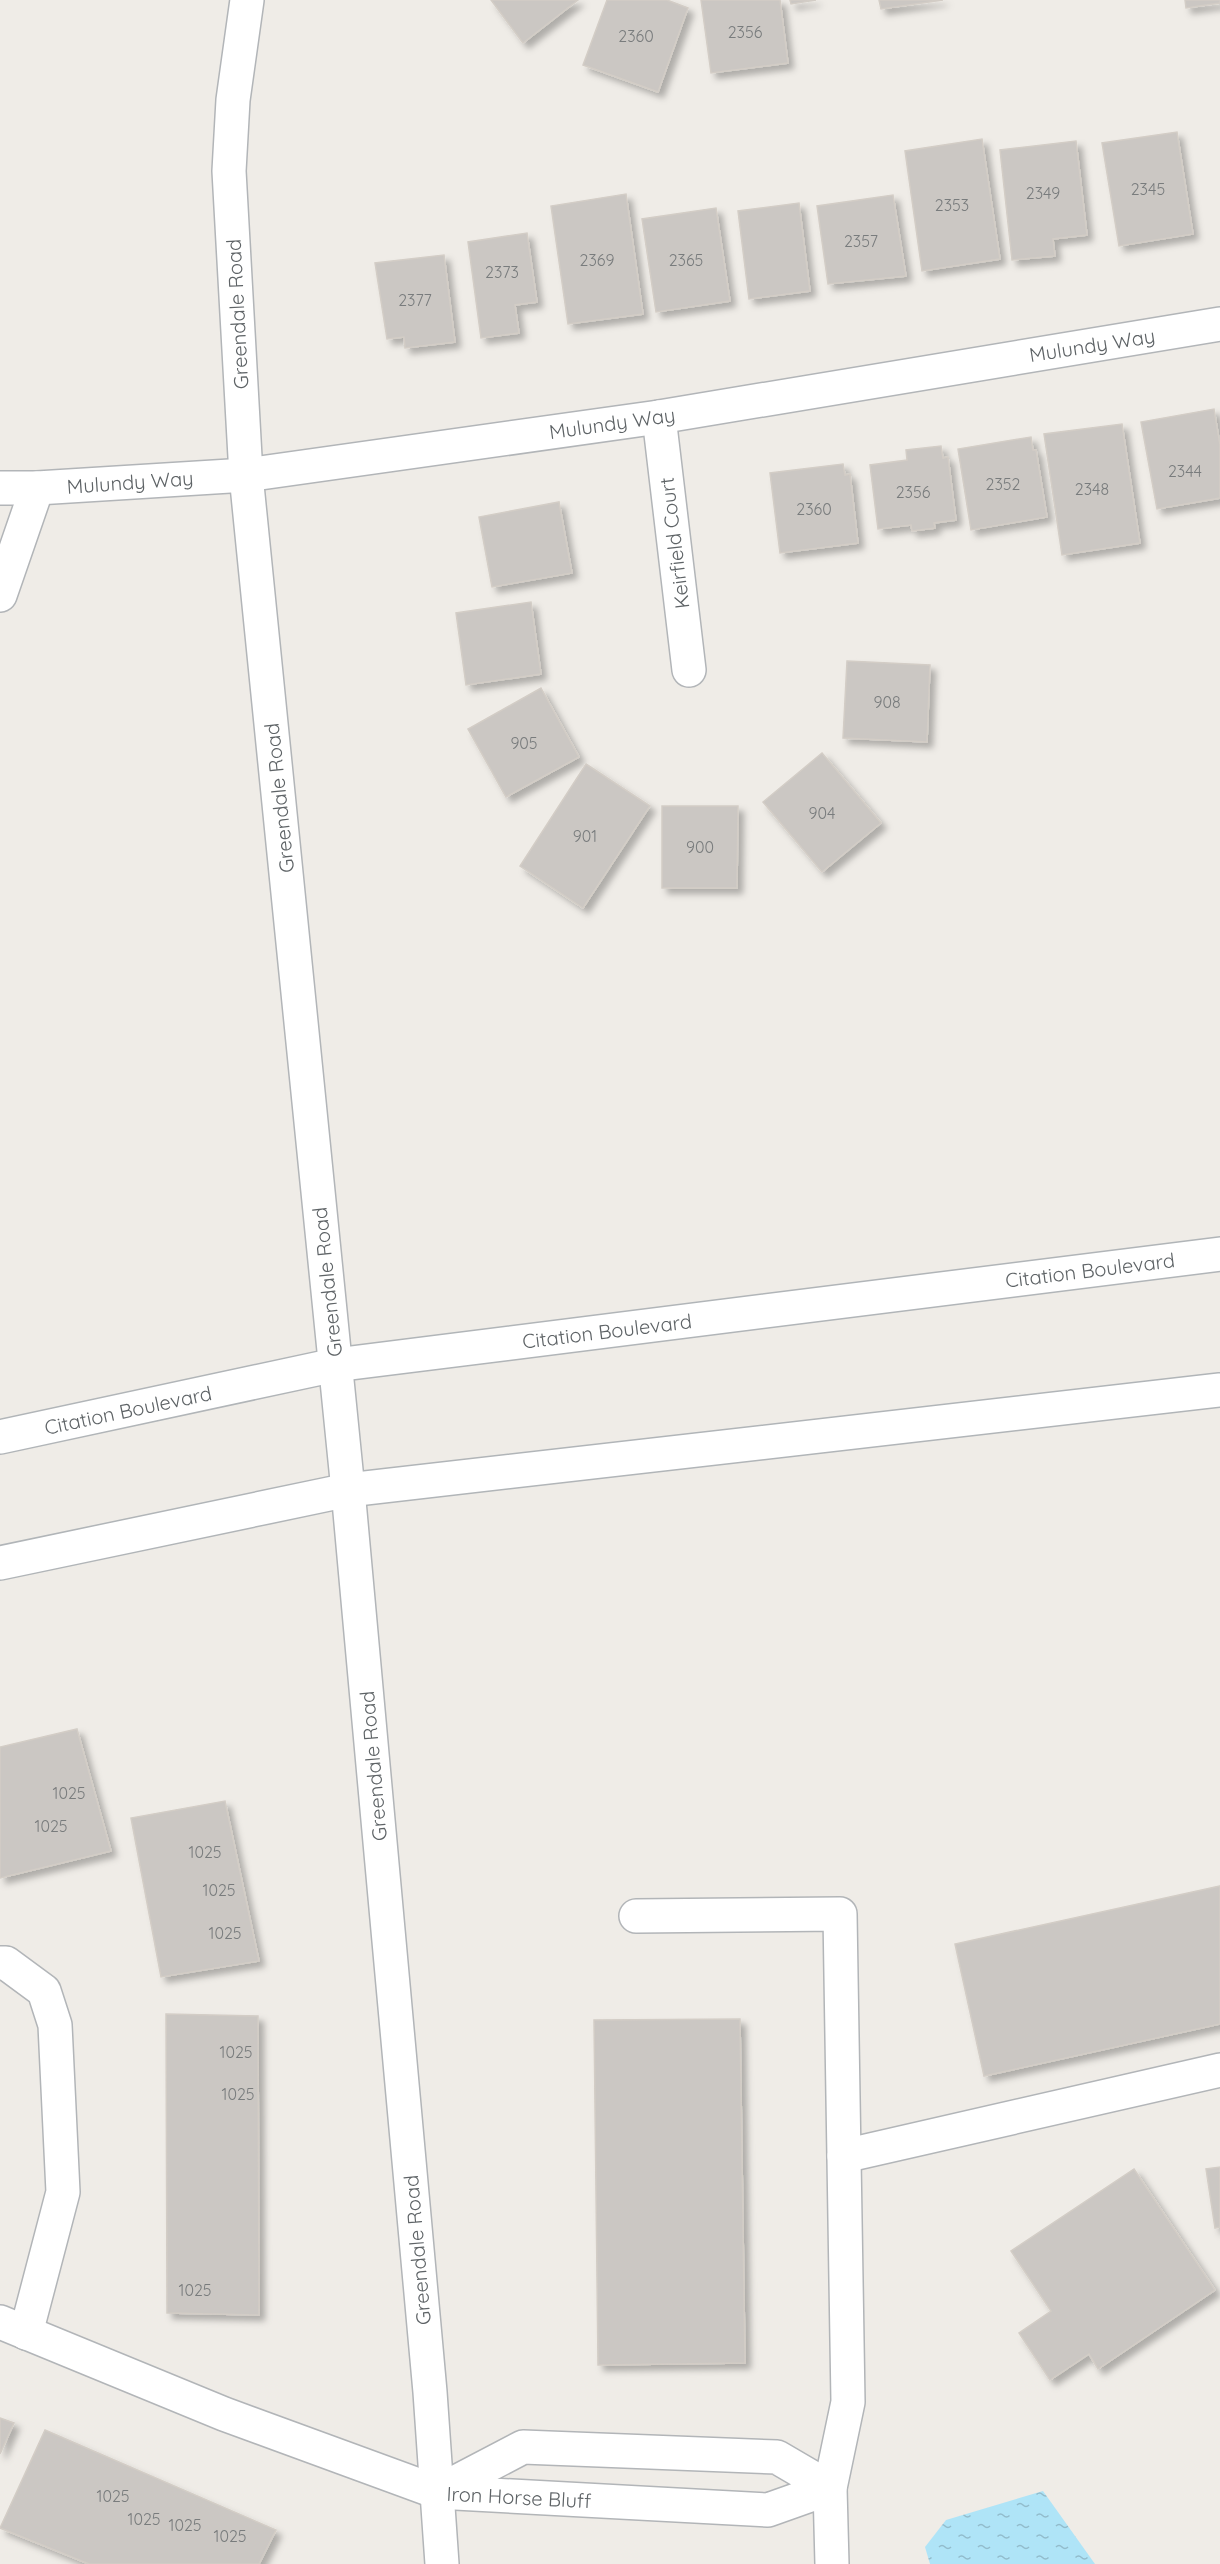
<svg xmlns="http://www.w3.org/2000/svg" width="1220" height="2564" viewBox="0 0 1220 2564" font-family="Quicksand,sans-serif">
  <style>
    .water { fill: url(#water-ripples) }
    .building { fill: #cbc7c3; stroke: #d3cdc6; stroke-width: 1.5; filter: url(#shadow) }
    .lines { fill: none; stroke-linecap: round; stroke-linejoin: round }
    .minor-casing { stroke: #b2b5b8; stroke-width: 36 }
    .tertiary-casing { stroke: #b2b5b8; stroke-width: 36 }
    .secondary-casing { stroke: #b1b5b8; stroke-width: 36 }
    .minor { stroke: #fff; stroke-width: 33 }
    .tertiary { stroke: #fff; stroke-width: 33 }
    .secondary { stroke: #fff; stroke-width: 33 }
    .labels { text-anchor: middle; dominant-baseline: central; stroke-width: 4.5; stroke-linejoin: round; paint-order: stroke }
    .number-label { font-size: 16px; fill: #797c7d }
    .street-label { font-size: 20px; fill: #5e6366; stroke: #fff }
  </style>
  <defs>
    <pattern id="water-ripples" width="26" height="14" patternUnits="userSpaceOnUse" patternTransform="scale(1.5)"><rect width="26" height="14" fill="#afe4f7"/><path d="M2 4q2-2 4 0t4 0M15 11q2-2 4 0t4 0" fill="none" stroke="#92bccc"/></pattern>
    <filter id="shadow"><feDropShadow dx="5.5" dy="5.5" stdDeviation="3" flood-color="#0004"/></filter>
  </defs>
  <rect width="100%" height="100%" fill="#efece7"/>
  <!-- water -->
  <polygon class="water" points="1043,2491 1095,2564 930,2564 925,2547 946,2520"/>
  <!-- building -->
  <g class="building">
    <polygon points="491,0 578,0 523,43"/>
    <polygon points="607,0 667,0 688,8 658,92 583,65"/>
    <polygon points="701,0 780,0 788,63 711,73"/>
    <polygon points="790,0 816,0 791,4"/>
    <polygon points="879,0 943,0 881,9"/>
    <polygon points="1185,0 1220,0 1220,3 1186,8"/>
    <polygon points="1177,132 1193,234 1119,246 1102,143"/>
    <polygon points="982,139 1000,259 922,271 905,151"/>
    <polygon points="1076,141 1087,235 1053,239 1055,256 1012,260 1000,150"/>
    <polygon points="626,194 643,314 568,324 551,206"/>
    <polygon points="893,195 906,276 828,284 817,206"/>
    <polygon points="799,203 810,291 749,299 738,211"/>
    <polygon points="716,208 730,301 656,312 642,219"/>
    <polygon points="527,233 537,302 515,305 519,333 481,338 468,242"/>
    <polygon points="444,255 455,342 405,348 404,337 387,339 375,263"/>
    <polygon points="1214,409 1220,445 1220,498 1157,509 1141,422"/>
    <polygon points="1122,424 1140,543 1062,555 1044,434"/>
    <polygon points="1031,437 1033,450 1036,450 1047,517 971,530 958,449"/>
    <polygon points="941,446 943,458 948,457 956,520 934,523 935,528 912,531 911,525 878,529 870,465 907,460 906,450"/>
    <polygon points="843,464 845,475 850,474 858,543 780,553 770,473"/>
    <polygon points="559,502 572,573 492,587 479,517"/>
    <polygon points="531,602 541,674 466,685 456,613"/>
    <polygon points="847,661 930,665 927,742 843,738"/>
    <polygon points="541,688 579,757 506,797 468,729"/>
    <polygon points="822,753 881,823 822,872 763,802"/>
    <polygon points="586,764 650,806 583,908 520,866"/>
    <polygon points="662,806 738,806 737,888 662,888"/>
    <polygon points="77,1729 111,1851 0,1878 0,1747"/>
    <polygon points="225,1801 259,1961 161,1977 131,1818"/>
    <polygon points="1220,1886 1220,2024 984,2076 955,1944"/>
    <polygon points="166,2014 258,2016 259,2315 167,2313"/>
    <polygon points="740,2019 745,2363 598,2365 594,2020"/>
    <polygon points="1220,2167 1220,2227 1215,2228 1206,2169"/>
    <polygon points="1134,2169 1215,2290 1098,2369 1089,2354 1050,2380 1019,2333 1051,2311 1011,2251"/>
    <polygon points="0,2418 14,2423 0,2454"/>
    <polygon points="45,2430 276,2530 259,2564 89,2564 0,2528"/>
  </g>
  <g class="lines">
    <!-- minor casing -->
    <g class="minor-casing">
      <g id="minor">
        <polyline points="659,417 689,670"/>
        <polyline points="0,488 37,488 246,475 659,417 1220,324"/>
        <polyline points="0,595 37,488"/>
        <polyline points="636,1916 840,1914 848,2402 830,2488 832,2564"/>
        <polyline points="0,1963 6,1963 44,1991 55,2025 63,2192 26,2333"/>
        <polyline points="844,2156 1220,2070"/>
        <polyline points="0,2322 224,2414 437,2492 768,2510 830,2488 777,2457 523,2447 437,2492"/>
      </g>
    </g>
    <!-- tertiary casing -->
    <g class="tertiary-casing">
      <polyline id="tertiary" points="247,0 233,100 229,171 246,475 348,1490 430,2392 442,2564"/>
    </g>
    <!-- secondary casing -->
    <g class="secondary-casing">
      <g id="secondary">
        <polyline points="0,1437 335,1365 1220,1254"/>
        <polyline points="0,1563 348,1490 1220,1390"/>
      </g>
    </g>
    <!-- minor -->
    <use href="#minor" class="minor"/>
    <!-- tertiary -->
    <use href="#tertiary" class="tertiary"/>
    <!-- secondary -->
    <use href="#secondary" class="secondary"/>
  </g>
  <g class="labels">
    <!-- number labels -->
    <g class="number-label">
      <text x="745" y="32">2356</text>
      <text x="636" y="36">2360</text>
      <text x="1148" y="189">2345</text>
      <text x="1043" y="193">2349</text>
      <text x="952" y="205">2353</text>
      <text x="861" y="241">2357</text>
      <text x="597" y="260">2369</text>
      <text x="686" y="260">2365</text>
      <text x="502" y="272">2373</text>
      <text x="415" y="300">2377</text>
      <text x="1185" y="471">2344</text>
      <text x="1003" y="484">2352</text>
      <text x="1092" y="489">2348</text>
      <text x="913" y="492">2356</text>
      <text x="814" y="509">2360</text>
      <text x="887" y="702">908</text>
      <text x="524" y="743">905</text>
      <text x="822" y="813">904</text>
      <text x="585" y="836">901</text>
      <text x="700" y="847">900</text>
      <text x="69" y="1793">1025</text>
      <text x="51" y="1826">1025</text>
      <text x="205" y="1852">1025</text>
      <text x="219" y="1890">1025</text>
      <text x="225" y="1933">1025</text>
      <text x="236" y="2052">1025</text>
      <text x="238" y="2094">1025</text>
      <text x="195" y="2290">1025</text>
      <text x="113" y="2496">1025</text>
      <text x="144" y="2519">1025</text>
      <text x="185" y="2525">1025</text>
      <text x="230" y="2536">1025</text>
    </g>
    <!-- street labels -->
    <g class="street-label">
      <text transform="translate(237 314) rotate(-93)">Greendale Road</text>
      <text transform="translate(1092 345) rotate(-9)">Mulundy Way</text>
      <text transform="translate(612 423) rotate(-8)">Mulundy Way</text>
      <text transform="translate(130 482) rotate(-4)">Mulundy Way</text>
      <text transform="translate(674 543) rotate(-97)">Keirfield Court</text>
      <text transform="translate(279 798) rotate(-96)">Greendale Road</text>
      <text transform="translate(1090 1270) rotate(-7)">Citation Boulevard</text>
      <text transform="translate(327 1282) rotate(-96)">Greendale Road</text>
      <text transform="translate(607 1331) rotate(-7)">Citation Boulevard</text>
      <text transform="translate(128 1410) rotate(-12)">Citation Boulevard</text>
      <text transform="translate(373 1766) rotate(-95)">Greendale Road</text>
      <text transform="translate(417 2250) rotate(-95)">Greendale Road</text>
      <text transform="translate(519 2497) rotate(3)">Iron Horse Bluff</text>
    </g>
  </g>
</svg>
